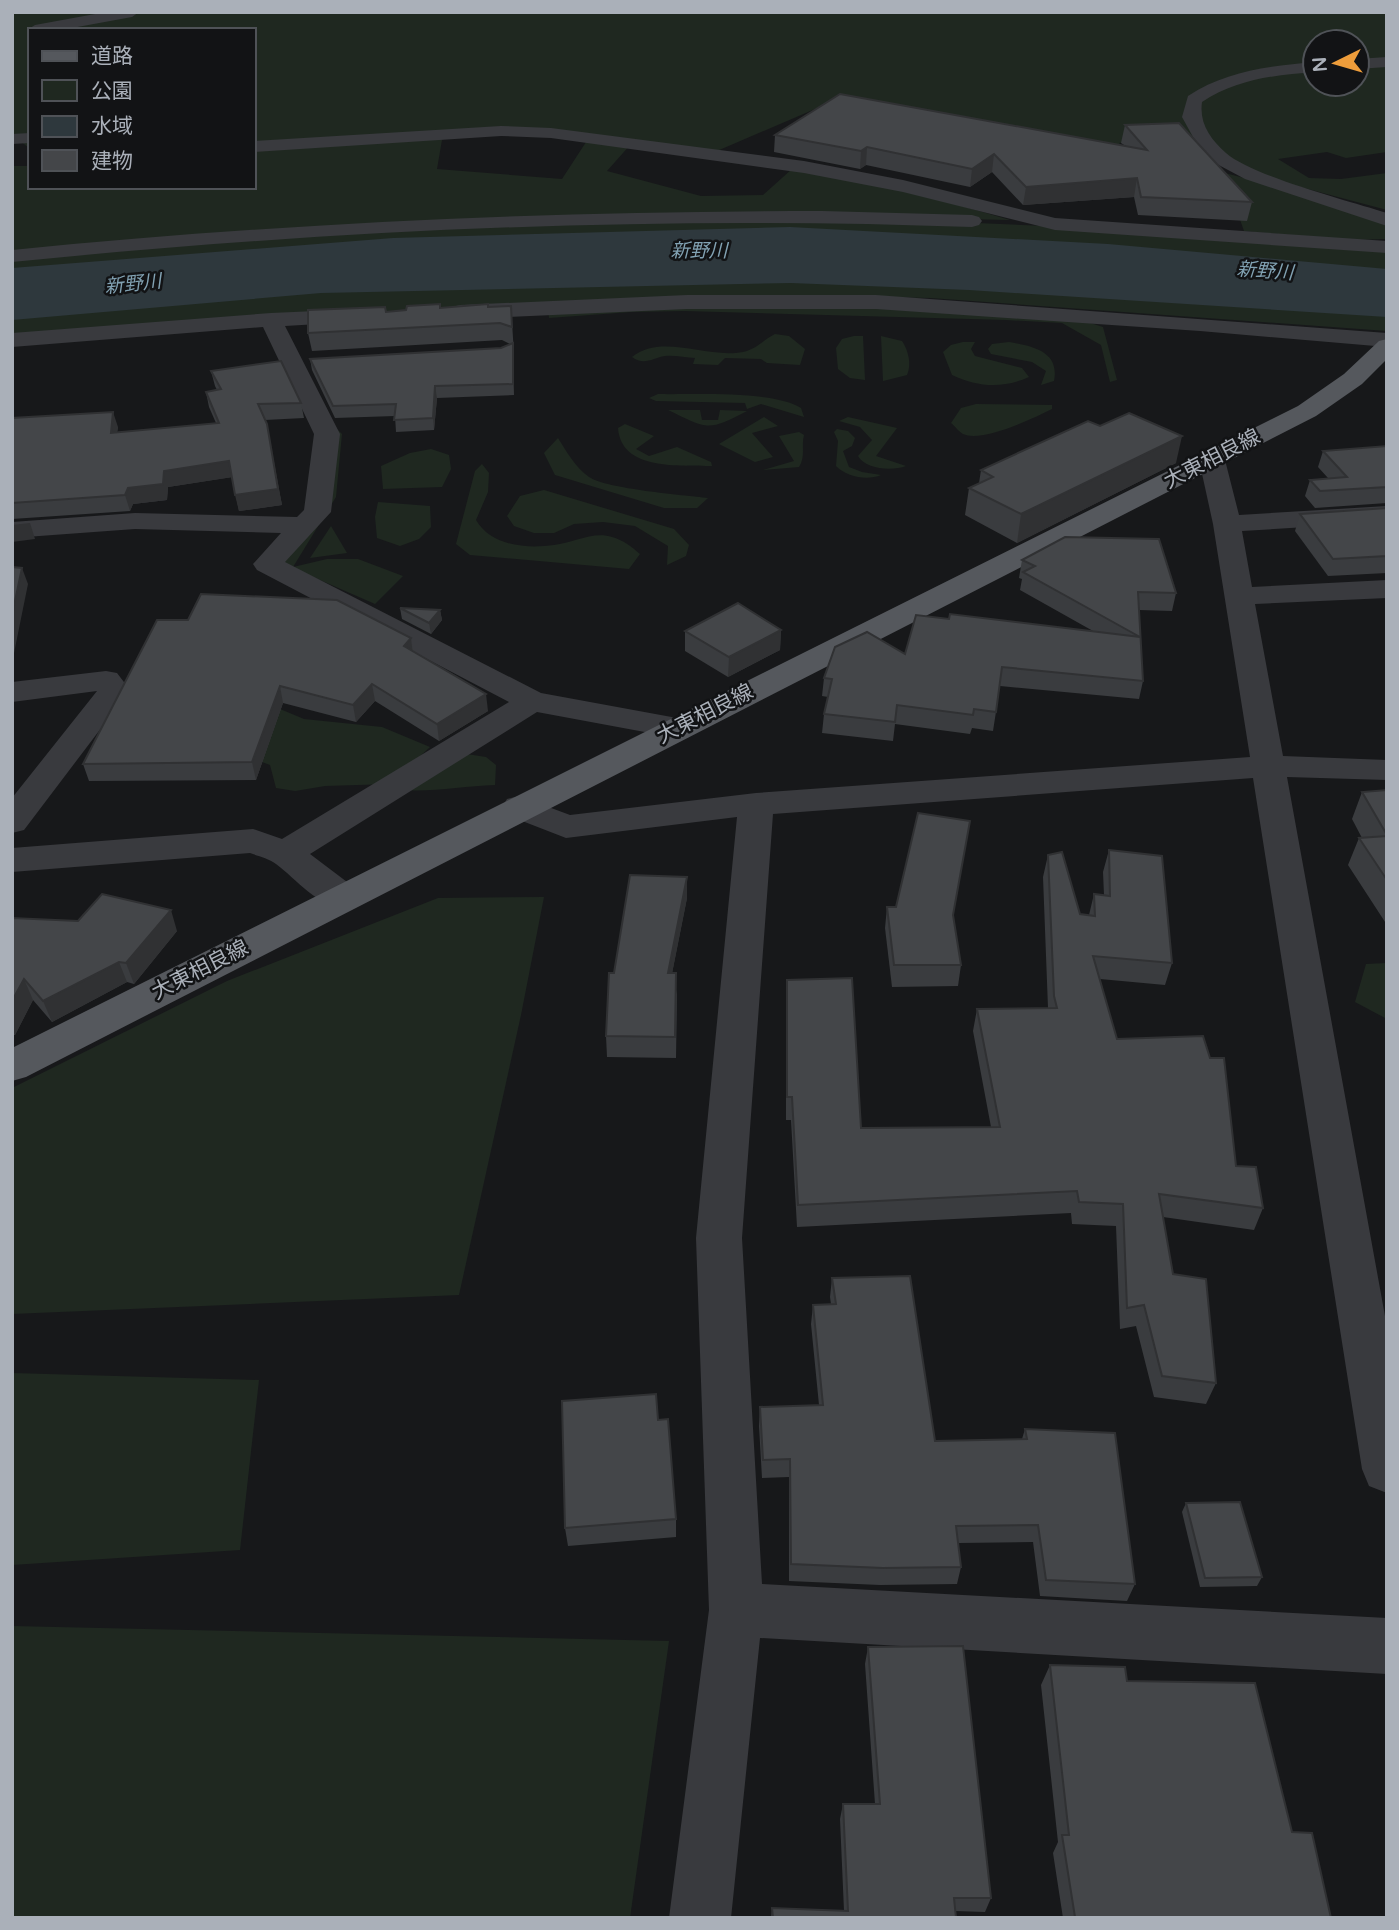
<svg xmlns="http://www.w3.org/2000/svg" width="1399" height="1930" viewBox="0 0 1399 1930" font-family="'Varela Round','Noto Sans JP',sans-serif">
  <style>
    .green { fill: #1f2820; fill-rule: evenodd }
    .water { fill: #2e383d }
    .lines { fill: none; stroke-linecap: round; stroke-linejoin: round }
    .minor { fill: #393a3e; fill-rule: evenodd }
    .major { fill: #55585d; fill-rule: evenodd }
    .wall { fill: #3a3c3f }
    .shaded-wall { fill: #303133 }
    .building { fill: #444649; stroke: #303133; stroke-width: 2 }
    .labels { text-anchor: middle; dominant-baseline: central; stroke-width: 5; stroke-linejoin: round; paint-order: stroke }
    .far-water-label { font-size: 19px; font-style: italic; fill: #82a2b3; stroke: #121315 }
    .street-label { font-size: 21px; fill: #aab0b9; stroke: #121315 }
  </style>
  <rect width="100%" height="100%" fill="#17181a"/>
  <!-- green -->
  <g class="green">
    <path d="M12,12H1387V152L1346,158L1327,152L1278,159L1309,178L1341,179L1387,173V210L1255,175L1176,139L1119,143L1134,156L1209,169L1272,185L1387,222V239L1349,240L1244,231L1237,211L822,106L717,151L631,144L607,171L701,196L763,195L792,169L890,185L1010,220L785,215L1046,226L1387,250V331L930,298L840,296L556,307L12,341V166H30V187H254V30H30V149L18,139L12,140ZM1315,42H1357V84H1315ZM501,131L588,139L562,179L437,169L442,140L447,134Z"/>
    <polygon points="874,306 1065,315 1103,327 1117,380 1110,382 1101,345 1062,323 1006,320 684,311 631,312 549,318 548,310"/>
    <path d="M775,334L789,336L805,349L800,365L767,363L761,359L725,358L718,365L693,364L695,358C686,358 675,355 665,356C653,358 644,366 632,357C662,333 706,359 743,352C757,349 763,340 775,334Z"/>
    <polygon points="854,336 863,336 865,380 850,378 838,369 836,348 842,339"/>
    <path d="M881,336L902,341C908,350 912,364 907,375L883,381Z"/>
    <path d="M963,342H975L971,349L975,356L1022,368L1029,377C1003,389 977,387 952,375L943,352L951,345Z"/>
    <path d="M1009,342C1032,346 1060,351 1054,381L1041,385L1046,371L1032,362L991,354L988,349L992,344Z"/>
    <path d="M658,394C693,395 773,390 801,408L804,417L761,404L747,409L745,403L656,401L649,398Z"/>
    <path d="M976,404L1052,405V409C1034,418 982,443 963,434C959,432 955,426 951,423L961,408Z"/>
    <path d="M668,410H700L702,420H718L720,410L747,411C707,432 708,429 668,410Z"/>
    <polygon points="764,417 778,426 752,433 773,457 755,462 719,444"/>
    <path d="M848,417L897,428L876,456L906,466C893,471 866,470 858,456L872,440L860,427L839,421Z"/>
    <polygon points="329,421 342,434 336,497 293,567 327,559 358,559 403,576 375,604 272,559 317,512"/>
    <path d="M625,424L654,436L636,449L649,456L677,447L711,462L712,466C680,465 621,471 618,428Z"/>
    <path d="M837,429L848,431L855,438L852,446L843,451L849,467L862,472L881,475C867,481 847,477 836,466L838,441L834,432Z"/>
    <path d="M799,432L804,435C801,446 806,456 799,467L763,470L794,461L779,436Z"/>
    <path d="M558,438C566,451 576,468 589,477C607,489 683,495 708,498L697,508H664L555,475L544,453Z"/>
    <polygon points="431,449 449,455 451,469 442,487 383,489 381,466 410,453"/>
    <path d="M482,464L489,473L488,492L476,520C491,546 527,549 554,545C573,543 593,531 612,537C623,540 632,547 640,554L629,569L470,555L456,544L475,471Z"/>
    <polygon points="544,490 674,529 689,545 686,556 667,565 668,546 635,526 603,522 574,524 554,533 534,533 514,526 507,516 520,496"/>
    <polygon points="378,502 430,506 431,527 419,539 400,546 377,538 375,517"/>
    <polygon points="331,526 347,553 310,558"/>
    <polygon points="268,704 304,719 382,727 430,747 390,784 325,786 295,791 276,788 270,765 246,756"/>
    <path d="M454,752L486,757L496,765L495,785C465,786 433,792 403,790Z"/>
    <polygon points="544,897 521,1015 459,1295 12,1314 12,1088 227,981 438,898"/>
    <polygon points="1387,963 1387,1019 1355,1002 1366,964"/>
    <polygon points="12,1373 259,1380 240,1550 12,1565"/>
    <polygon points="12,1626 669,1641 630,1918 12,1918"/>
  </g>
  <!-- water -->
  <polygon class="water" points="790,227 1108,244 1387,269 1387,317 969,290 791,283 321,293 12,320 12,268 393,238"/>
  <g class="lines">
    <!-- minor -->
    <g class="minor">
      <polygon points="106,12 139,12 132,17 61,30 30,30 30,33 27,30 35,25"/>
      <polygon points="1387,57 1387,67 1357,69 1357,59"/>
      <path d="M1315,62V72C1275,75 1237,79 1202,102C1199,123 1210,139 1226,153C1252,176 1349,201 1387,213V226L1245,179L1213,162L1193,137L1182,117L1188,96C1226,71 1270,66 1315,62Z"/>
      <polygon points="501,126 551,128 804,161 903,180 1055,218 1387,241 1387,253 1055,230 903,192 804,173 551,138 501,136 254,152 254,141"/>
      <polygon points="30,133 30,143 12,144 12,134"/>
      <path d="M822,211L972,215L979,217L982,221L979,225L972,227C652,215 331,230 12,262V250C281,223 551,211 822,211Z"/>
      <polygon points="687,295 876,295 1387,333 1387,347 1200,331 876,309 687,309 460,319 452,317 449,312 452,307 460,305"/>
      <path d="M361,309L369,311L372,316L369,321L285,326L340,434L331,512L285,562L541,693L677,718L689,721L693,728L689,735L677,738L537,712L310,854L355,888L360,897L355,906C324,915 299,881 276,864C268,858 258,856 250,853L12,872V848L253,829L282,839L509,702L257,570L253,564L281,533L135,529L12,538V522L135,513L297,517L304,510L314,434L263,327L12,347V333L271,313Z"/>
      <polygon points="1212,452 1221,454 1225,460 1239,515 1387,506 1387,522 1242,531 1252,587 1387,580 1387,598 1255,604 1283,756 1387,760 1387,780 1287,777 1387,1327 1387,1493 1369,1486 1362,1469 1253,778 773,814 742,1238 762,1584 1387,1618 1387,1674 760,1638 731,1918 669,1918 709,1610 696,1238 737,817 566,838 507,815 502,807 507,799 519,796 570,815 756,793 1250,757 1213,524 1199,460 1203,454"/>
      <polygon points="106,671 117,673 130,690 24,830 12,833 12,798 97,691 12,702 12,682"/>
    </g>
    <!-- major -->
    <polygon class="major" points="1387,339 1387,359 1362,384 1316,416 26,1077 12,1081 12,1048 1298,406 1344,374 1379,341"/>
  </g>
  <!-- wall -->
  <g class="wall">
    <polygon points="1125,125 1252,202 1247,221 1138,215 1134,197 1023,205 992,172 970,187 866,165 860,169 774,152 775,135 1124,145 1121,143"/>
    <polygon points="511,306 514,354 514,395 437,398 434,430 396,432 395,416 335,418 312,370 310,359 501,348 510,344 502,340 312,351 308,333 386,312 440,308"/>
    <polygon points="211,371 301,403 304,418 265,420 282,505 239,511 232,477 168,487 167,500 133,504 130,511 12,519 12,418 118,427 117,432 216,423 209,407 206,392 217,390 215,386"/>
    <polygon points="1387,446 1387,503 1315,508 1305,496 1310,480 1328,478 1318,467 1323,451"/>
    <polygon points="1176,463 1017,543 965,515 969,488 979,483 981,470"/>
    <polygon points="1387,508 1387,573 1328,576 1295,531 1300,514"/>
    <polygon points="1022,560 1176,593 1172,611 1139,610 1143,681 1139,699 1000,686 993,731 972,728 970,734 895,724 893,741 822,733 824,714 828,697 822,696 824,678 905,654 949,619 1093,631 1020,590 1022,579 1019,578"/>
    <polygon points="400,608 440,610 442,620 431,634 402,619"/>
    <polygon points="157,620 411,638 413,651 488,711 439,741 375,701 356,722 283,703 256,780 89,781 83,764"/>
    <polygon points="781,630 780,650 728,677 685,651 685,631"/>
    <polygon points="1387,790 1387,925 1348,865 1359,838 1362,838 1352,819 1362,792"/>
    <polygon points="1109,850 1172,963 1165,985 1100,979 1117,1039 1236,1166 1263,1208 1254,1230 1163,1217 1173,1274 1216,1383 1206,1404 1154,1397 1136,1326 1120,1329 1116,1226 1072,1224 1071,1213 797,1227 791,1120 786,1120 786,1003 787,980 861,1128 991,1127 973,1031 977,1009 1048,1008 1043,877 1048,855 1080,914 1089,915 1094,894 1104,895 1103,872"/>
    <polygon points="687,877 687,898 672,973 677,994 676,1058 607,1057 606,1036 614,973"/>
    <polygon points="887,907 961,965 958,986 892,987 885,928"/>
    <polygon points="12,918 78,921 177,931 134,984 127,982 52,1022 33,1000 15,1035 12,1035"/>
    <polygon points="832,1278 935,1441 1022,1439 1025,1429 1135,1584 1127,1601 1040,1596 1033,1542 958,1543 961,1567 957,1584 880,1585 789,1581 789,1477 762,1478 759,1426 760,1407 819,1405 811,1324 813,1305 831,1304 830,1297"/>
    <polygon points="658,1420 676,1519 676,1537 568,1546 565,1528"/>
    <polygon points="1186,1503 1262,1577 1257,1586 1200,1587 1182,1512"/>
    <polygon points="868,1647 991,1898 985,1912 955,1911 956,1918 771,1918 772,1908 844,1911 840,1819 843,1804 875,1804 865,1664"/>
    <polygon points="1050,1665 1127,1681 1292,1832 1331,1918 1063,1918 1053,1853 1058,1842 1041,1685"/>
  </g>
  <!-- shaded-wall -->
  <g class="shaded-wall">
    <polygon points="867,147 866,165 860,169 861,151"/>
    <polygon points="994,154 992,172 970,187 972,169"/>
    <polygon points="1137,178 1134,197 1023,205 1026,187"/>
    <polygon points="513,343 514,354 514,395 513,384"/>
    <polygon points="435,386 437,398 434,430 433,418"/>
    <polygon points="113,412 118,427 115,449 111,433"/>
    <polygon points="1182,436 1176,463 1017,543 1021,514"/>
    <polygon points="270,440 282,505 239,511 235,495"/>
    <polygon points="229,461 233,477 168,487 167,500 133,504 130,511 125,495 128,488 164,471"/>
    <polygon points="30,523 35,539 12,542 12,525"/>
    <polygon points="22,568 28,584 12,663 12,615"/>
    <polygon points="440,610 442,620 431,634 429,623"/>
    <polygon points="781,630 780,650 728,677 729,657"/>
    <polygon points="411,638 413,655 404,646"/>
    <polygon points="372,684 375,701 356,722 353,705"/>
    <polygon points="280,686 283,703 256,780 252,762"/>
    <polygon points="486,694 488,711 439,741 437,724"/>
    <polygon points="687,877 687,898 668,994 668,973"/>
    <polygon points="171,910 177,931 134,984 126,963"/>
    <polygon points="119,962 127,982 52,1022 43,1001"/>
    <polygon points="24,979 33,1000 15,1035 12,1030 12,1001"/>
  </g>
  <!-- building -->
  <g class="building">
    <polygon points="840,94 1147,150 1125,125 1179,123 1252,202 1141,197 1137,178 1026,187 994,154 972,169 867,147 861,151 775,135"/>
    <polygon points="440,304 440,308 488,304 488,307 511,306 512,327 500,323 308,333 308,310 385,307 386,312 406,310 407,306"/>
    <polygon points="513,343 513,384 435,386 433,418 394,420 396,404 333,406 310,359 501,348"/>
    <polygon points="281,361 301,403 258,404 267,424 278,489 235,495 229,461 164,471 163,484 128,488 125,495 12,503 12,418 113,412 111,433 219,423 206,392 221,389 211,371"/>
    <polygon points="1129,413 1182,436 1021,514 969,488 993,477 981,470 1088,421 1100,426"/>
    <polygon points="1387,446 1387,487 1320,491 1310,480 1347,477 1323,451"/>
    <polygon points="1387,508 1387,556 1333,559 1300,514"/>
    <polygon points="1065,537 1159,539 1176,593 1138,592 1143,681 1002,667 996,712 974,709 973,715 897,705 895,722 824,714 832,679 824,678 835,647 867,632 905,654 916,615 949,619 950,614 1140,637 1023,572 1035,566 1022,560"/>
    <polygon points="12,567 22,568 12,615"/>
    <polygon points="201,594 337,600 411,638 404,646 486,694 437,724 372,684 353,705 280,686 252,762 83,764 157,620 188,620"/>
    <polygon points="738,603 781,630 729,657 685,631"/>
    <polygon points="400,608 440,610 429,623"/>
    <polygon points="1387,790 1387,835 1362,792"/>
    <polygon points="918,813 970,821 953,915 961,965 894,965 887,907 896,907"/>
    <polygon points="1387,836 1387,880 1359,838"/>
    <polygon points="1109,850 1162,856 1172,963 1093,956 1117,1039 1203,1036 1210,1058 1224,1058 1236,1166 1256,1167 1263,1208 1159,1194 1173,1274 1206,1279 1216,1383 1162,1376 1144,1305 1127,1308 1123,1204 1079,1202 1077,1191 798,1205 792,1097 787,1097 787,980 852,978 861,1128 1000,1127 977,1009 1057,1008 1054,996 1048,855 1062,852 1080,914 1095,916 1094,894 1110,896"/>
    <polygon points="630,875 687,877 668,973 676,973 675,1037 606,1036 609,973 614,973"/>
    <polygon points="102,894 171,910 126,963 119,962 43,1001 24,979 12,1001 12,918 78,921"/>
    <polygon points="910,1276 935,1441 1027,1439 1025,1429 1115,1433 1135,1584 1046,1580 1038,1525 956,1526 961,1567 883,1568 791,1564 790,1459 763,1460 760,1407 823,1405 813,1305 836,1304 832,1278"/>
    <polygon points="656,1394 658,1420 668,1419 676,1519 565,1528 562,1401"/>
    <polygon points="1240,1502 1262,1577 1205,1578 1186,1503"/>
    <polygon points="963,1646 991,1898 954,1898 956,1918 773,1918 772,1908 848,1911 843,1804 880,1804 868,1647"/>
    <polygon points="1050,1665 1125,1667 1127,1681 1255,1683 1292,1832 1312,1833 1331,1918 1057,1918 1075,1917 1062,1835 1069,1835"/>
  </g>
  <g class="labels">
    <!-- far-water labels -->
    <g class="far-water-label">
      <text x="699" y="251">新野川</text>
      <text transform="translate(1265 271) rotate(4)">新野川</text>
      <text transform="translate(133 284) rotate(-6)">新野川</text>
    </g>
    <!-- street labels -->
    <g class="street-label">
      <text transform="translate(1212 459) rotate(-27)">大東相良線</text>
      <text transform="translate(705 714) rotate(-27)">大東相良線</text>
      <text transform="translate(200 970) rotate(-27)">大東相良線</text>
    </g>
  </g>
  <!-- border -->
  <rect width="1399" height="1930" fill="none" stroke="#aab0b9" stroke-width="28"/>
  <!-- legend -->
  <rect x="28" y="28" width="228" height="161" fill="#121315" stroke="#4f5257" stroke-width="2"/>
  <rect x="42" y="51" width="35" height="10" fill="#55585d" stroke="#4f5257" stroke-width="2"/>
  <text x="91" y="63" font-size="21" fill="#aab0b9">道路</text>
  <rect x="42" y="80" width="35" height="21" fill="#1f2820" stroke="#4f5257" stroke-width="2"/>
  <text x="91" y="98" font-size="21" fill="#aab0b9">公園</text>
  <rect x="42" y="116" width="35" height="21" fill="#2e383d" stroke="#4f5257" stroke-width="2"/>
  <text x="91" y="133" font-size="21" fill="#aab0b9">水域</text>
  <rect x="42" y="150" width="35" height="21" fill="#444649" stroke="#4f5257" stroke-width="2"/>
  <text x="91" y="168" font-size="21" fill="#aab0b9">建物</text>
  <!-- north arrow -->
  <g transform="translate(1336 63) rotate(265)"><circle r="33" fill="#121315" stroke="#4f5257" stroke-width="2"/>
  <path d="M0-5L12 26L0 18L-12 26Z" fill="#ee9d3b"/>
  <text y="-10" font-size="19" font-weight="bold" text-anchor="middle" fill="#aab0b9">N</text>
  </g>
</svg>
